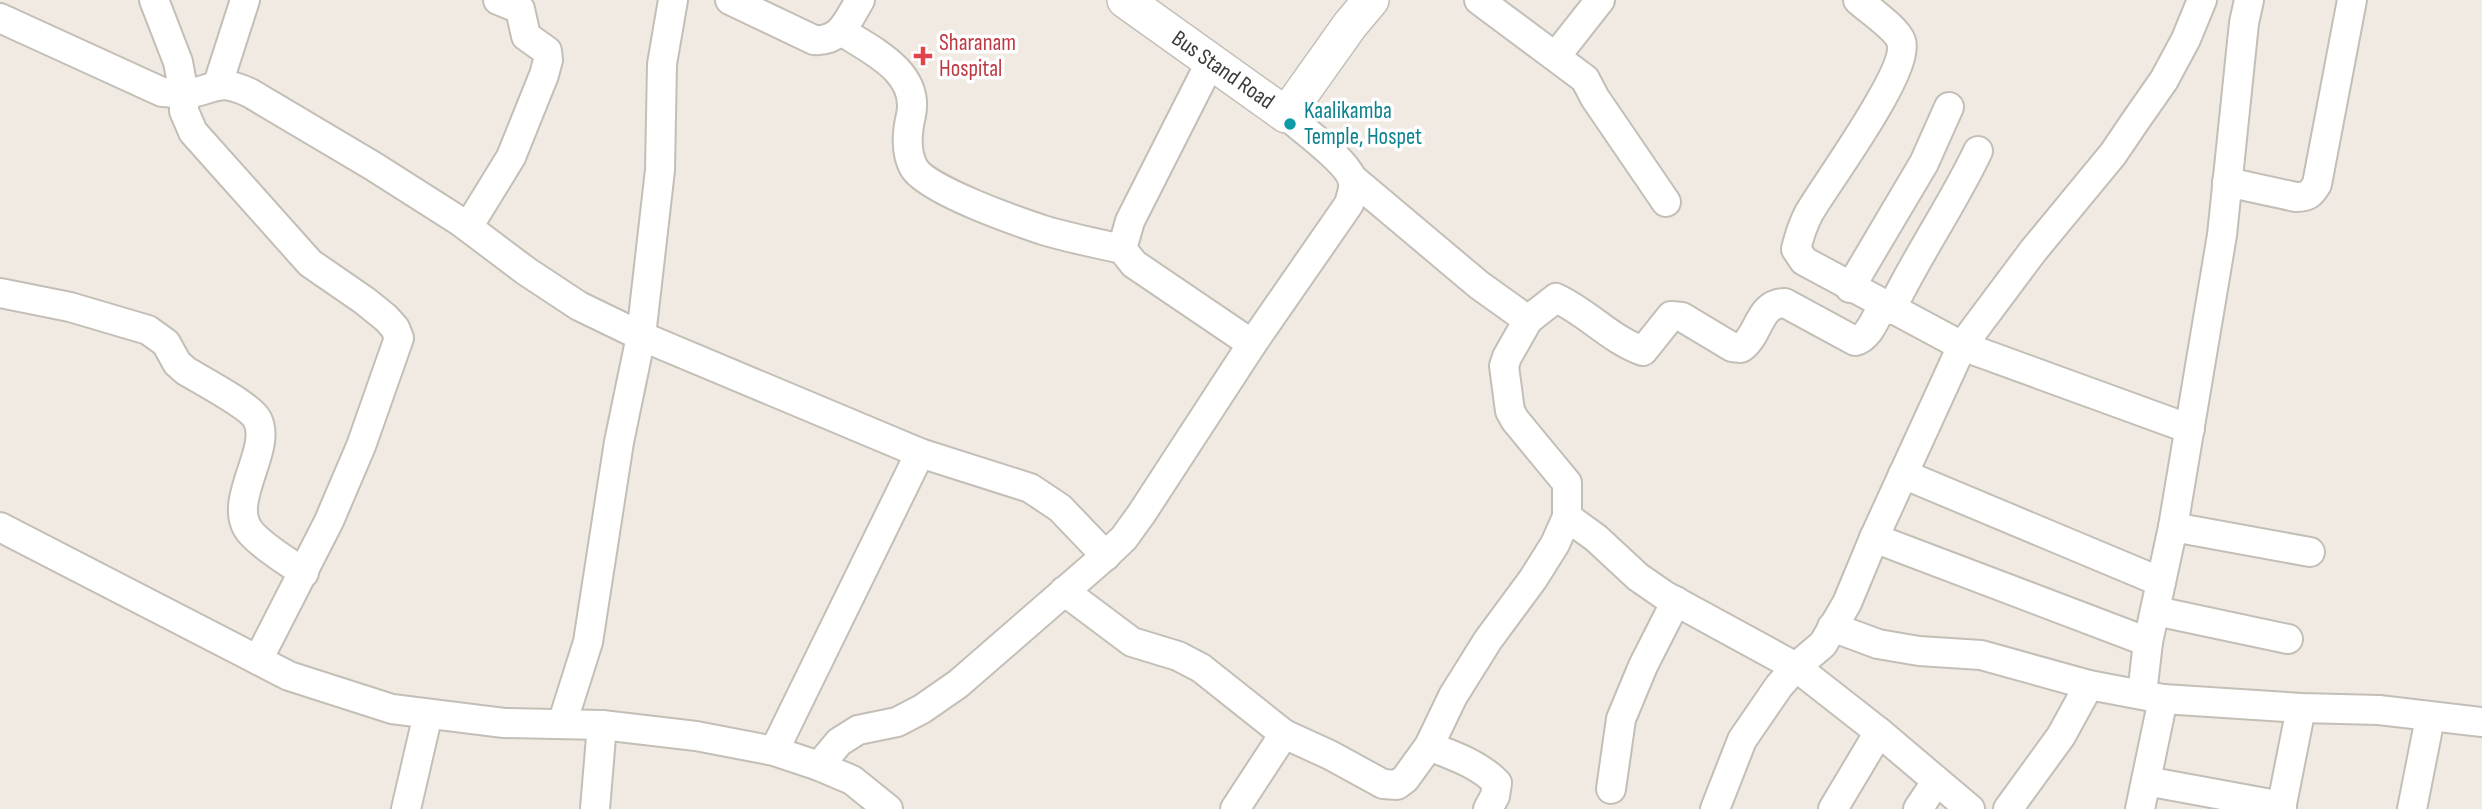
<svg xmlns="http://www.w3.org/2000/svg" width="2482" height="809" viewBox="0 0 2482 809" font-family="'Sofia Sans Condensed',sans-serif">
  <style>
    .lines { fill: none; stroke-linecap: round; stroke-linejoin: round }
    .minor-casing { stroke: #c3beb6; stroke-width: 32 }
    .major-casing { stroke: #c3beb6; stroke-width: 38 }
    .minor { stroke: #fff; stroke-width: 28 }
    .major { stroke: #fff; stroke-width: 35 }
    .health-dot { fill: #e0444e; stroke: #fff; stroke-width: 2.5 }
    .culture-dot { fill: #0f9aa8; stroke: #fff; stroke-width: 2.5 }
    .labels { text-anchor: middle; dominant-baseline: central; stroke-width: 7; stroke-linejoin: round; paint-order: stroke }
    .health-label { font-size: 23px; fill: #be3a42; stroke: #fff; text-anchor: start }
    .street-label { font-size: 23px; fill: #3e3b38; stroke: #fff }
    .culture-label { font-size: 23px; fill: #0d838f; stroke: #fff; text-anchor: start }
  </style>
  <rect width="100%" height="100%" fill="#f0eae2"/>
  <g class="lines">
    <!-- minor casing -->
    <g class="minor-casing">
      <g id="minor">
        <polyline points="154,0 178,62 184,94 184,111 193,132 310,263 365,301 386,318 395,328 399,338 361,446 329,521 258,660"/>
        <path d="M730,0L814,40C841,42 848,20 860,0"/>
        <polyline points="1479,0 1585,79 1595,98 1666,202"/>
        <path d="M1858,0C1868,9 1897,29 1901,41C1911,70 1826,183 1809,213C1803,224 1799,237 1796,249L1804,261L1962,346L2190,429"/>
        <path d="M0,18L162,92C169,92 178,94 185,94C216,90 216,77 250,93L373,166L461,222L526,271L579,306L641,336L920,453L1030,488L1060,508L1106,556"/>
        <path d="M841,31C871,50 920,72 911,115C907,132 905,152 914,168C927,190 1016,221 1043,230C1069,238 1096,243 1122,249"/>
        <polyline points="1556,56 1600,0"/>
        <polyline points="1211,61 1130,221 1122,249 1134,264 1252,344"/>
        <polyline points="218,84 245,0"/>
        <path d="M2227,182L2296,197C2308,197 2311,194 2317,184L2352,0"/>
        <polyline points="468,227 511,157 544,75 548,60 547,51 526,36 520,9 498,0"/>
        <polyline points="1850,288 1924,163 1949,107"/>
        <path d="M0,293L70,307L148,330L166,343L177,363L186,371C201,380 250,406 257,419C274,450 223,504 252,534C266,549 287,561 304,573"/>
        <path d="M1891,310C1917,255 1952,206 1978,151"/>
        <path d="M1528,320L1556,298C1587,312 1611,340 1643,351L1671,316L1682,317L1732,347L1741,348C1760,335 1758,303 1785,303L1855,341C1869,338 1876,317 1883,305"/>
        <polyline points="1903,474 2161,582"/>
        <polyline points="1567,517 1596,538 1638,577 1664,595 1796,667 1879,732 1970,809"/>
        <path d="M0,527L289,676L392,709L504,723L602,725L696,736L774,751L819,766L839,742L858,730L897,722L922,709L958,684L1103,558L1124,538L1142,513L1252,344L1349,204C1351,196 1354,190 1353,182C1350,163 1302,129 1286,115"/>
        <polyline points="2173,527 2310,552"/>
        <polyline points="1874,538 2148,642"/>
        <polyline points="1064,591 1132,642 1178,656 1201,668 1284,734 1330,755 1383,784 1397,785 1405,779 1429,746 1453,696 1488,640 1533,579 1555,544 1567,517 1567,483 1515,420 1510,411 1504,366 1507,357 1528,320 1479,285 1353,179"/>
        <polyline points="2156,611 2288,639"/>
        <polyline points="1832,627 1878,644 1919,651 1981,655 2089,685 2163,699 2301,708 2379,710 2482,722"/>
        <polyline points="2142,694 2148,642 2173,527 2222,235 2244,23 2249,0"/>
        <polyline points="562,724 588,642 619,442 641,336 660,170 662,64 673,0"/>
        <path d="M1429,746C1454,756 1479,764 1497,783L1495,796L1488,809"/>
        <polyline points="774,751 920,453"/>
        <polyline points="819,766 852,780 888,809"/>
        <polyline points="2146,781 2282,806"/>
        <polyline points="1611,789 1621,719 1643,666 1676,601"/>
        <polyline points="406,809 428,714"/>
        <polyline points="595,809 602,725"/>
        <polyline points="1235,809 1284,734"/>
        <polyline points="1715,809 1742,740 1779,686 1796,667 1823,644 1847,603 1874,538 1962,346 2033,251 2113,154 2134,123 2164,80 2186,39 2202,0"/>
        <polyline points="1833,809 1879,732"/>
        <polyline points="1918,809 1936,782"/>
        <polyline points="2008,809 2061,736 2089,685"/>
        <polyline points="2140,809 2163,699"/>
        <polyline points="2281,809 2301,708"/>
        <polyline points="2412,809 2430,718"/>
      </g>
    </g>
    <!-- major casing -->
    <g class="major-casing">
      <polyline id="major" points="1125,0 1286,115 1350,25 1371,0"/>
    </g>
    <!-- minor -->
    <use href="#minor" class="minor"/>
    <!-- major -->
    <use href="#major" class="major"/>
  </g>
  <!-- markers -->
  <path class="health-dot" d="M919.5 45.5h7v7h7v7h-7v7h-7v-7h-7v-7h7z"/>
  <circle class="culture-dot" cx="1290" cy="124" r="7"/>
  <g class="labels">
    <!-- health labels -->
    <g class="health-label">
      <text x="939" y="43">Sharanam<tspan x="939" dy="26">Hospital</tspan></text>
    </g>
    <!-- street labels -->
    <g class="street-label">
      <text transform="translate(1223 70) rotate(35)">Bus Stand Road</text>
    </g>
    <!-- culture labels -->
    <g class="culture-label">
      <text x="1304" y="111">Kaalikamba<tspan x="1304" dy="26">Temple, Hospet</tspan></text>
    </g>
  </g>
</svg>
